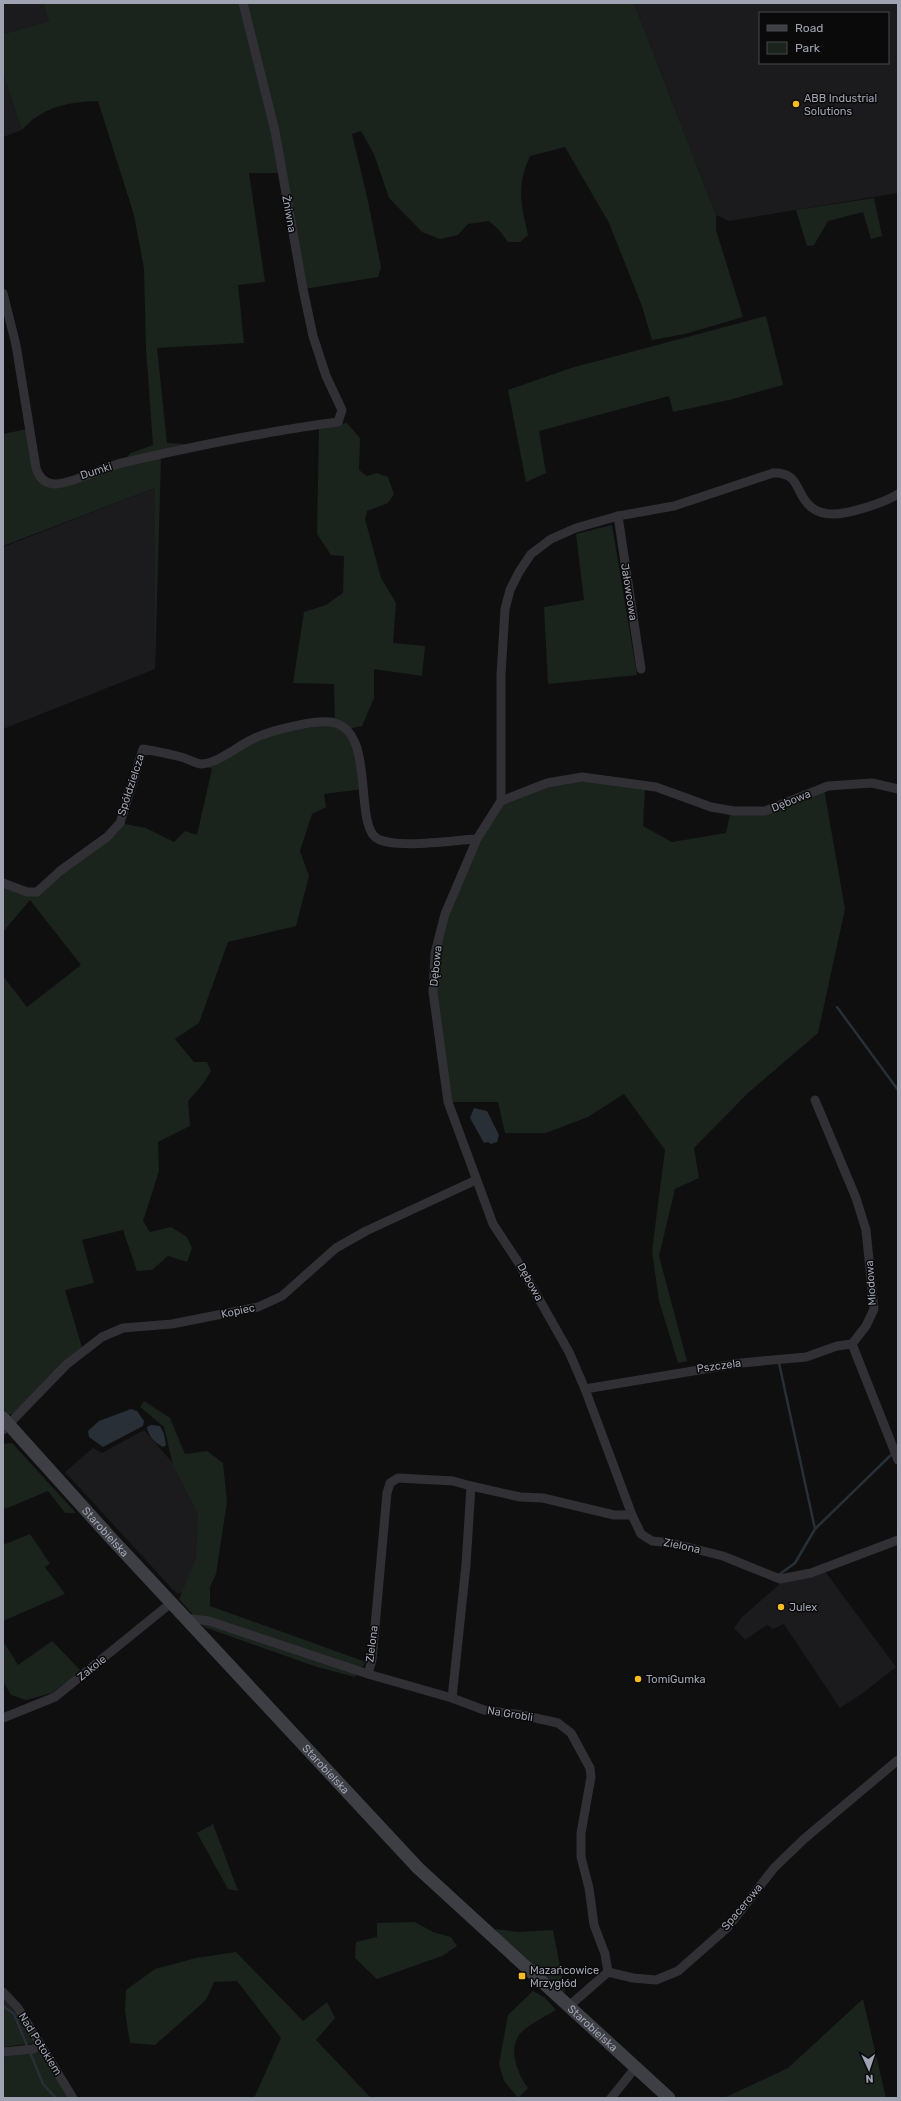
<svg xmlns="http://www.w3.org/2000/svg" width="901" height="2101" viewBox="0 0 901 2101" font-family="Rubik,sans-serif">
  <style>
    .built { fill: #1b1b1d; fill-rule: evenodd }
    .green { fill: #1b231d }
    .water { fill: #282f36 }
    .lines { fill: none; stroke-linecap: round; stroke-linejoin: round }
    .stream { stroke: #282f36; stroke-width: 2.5 }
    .street { stroke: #303035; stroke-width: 9 }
    .secondary { stroke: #3e3f45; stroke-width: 13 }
    .poi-dot { fill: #f5bd22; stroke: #0a0a0b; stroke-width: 1.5 }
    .labels { text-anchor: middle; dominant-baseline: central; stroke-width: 3; stroke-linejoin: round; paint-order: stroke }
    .poi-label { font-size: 11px; fill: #a0a4b2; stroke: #0a0a0b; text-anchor: start }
    .street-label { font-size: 11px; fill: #a0a4b2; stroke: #0a0a0b }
  </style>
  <rect width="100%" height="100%" fill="#0f0f10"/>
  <!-- built -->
  <g class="built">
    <polygon points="3,3 43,3 49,21 3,34"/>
    <path d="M634,3H898V193L729,221L716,215ZM760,13H888V63H760Z"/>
    <polygon points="3,74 22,130 3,137"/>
    <polygon points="155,488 155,669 3,729 3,547"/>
    <polygon points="144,1430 179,1470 199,1511 198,1563 188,1591 177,1594 65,1472 93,1448 102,1453"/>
    <polygon points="824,1570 896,1667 863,1693 840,1708 784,1624 773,1629 767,1625 745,1640 734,1628 742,1617 782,1582"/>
  </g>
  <!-- green -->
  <g class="green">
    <path d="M43,3H241L260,73L280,173H249L265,282L238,285L244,343L157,348L167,443L185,444L187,447L125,459L131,453L153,445L146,349L144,269L134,215L98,101C68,102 42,107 22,130L3,74V34L49,21Z"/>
    <path d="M244,3H634L716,215V230L743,317L685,334L652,340L642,306L609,223L565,147L530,156C516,188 521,202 528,235L520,242H508L499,230L489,221L468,224L458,235L440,239L422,232L389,198L374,154L361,131L352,134L368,201L381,267L378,277L304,289Z"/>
    <polygon points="874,198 882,236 871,239 863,212 828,221 814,245 807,246 796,210"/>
    <polygon points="766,316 783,385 729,400 673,412 669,396 539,431 546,473 526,482 508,390 571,368"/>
    <polygon points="347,423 360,438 359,470 367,476 377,473 388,477 394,494 388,503 367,511 365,519 381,578 396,603 393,643 425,646 422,676 374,669 374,698 362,726 347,729 355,741 363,789 324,794 326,807 312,814 300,851 309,876 296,926 228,942 199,1023 175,1039 194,1062 207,1062 211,1071 203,1084 188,1101 190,1126 158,1142 159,1171 143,1221 150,1232 171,1227 187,1237 192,1248 187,1262 168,1256 152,1270 137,1271 123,1230 82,1240 94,1283 65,1290 83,1351 12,1414 7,1415 3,1410 3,976 27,1007 81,965 30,900 3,932 3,883 37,892 120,823 146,828 174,842 185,831 197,835 212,769 201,764 253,738 335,723 334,684 293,683 304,612 326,605 343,593 344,556 331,555 317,534 319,427"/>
    <polygon points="27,429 34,468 50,485 123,464 161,458 155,669 155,488 3,546 3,434"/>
    <polygon points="612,525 637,675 548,684 544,607 584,600 576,534"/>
    <polygon points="582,780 645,788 643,826 672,842 726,833 730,814 766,814 824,789 845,909 818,1033 748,1093 694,1148 699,1178 675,1189 659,1256 687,1361 678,1363 659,1301 652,1251 665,1150 624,1094 588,1117 546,1133 505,1133 498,1102 448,1102 433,992 445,914 501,801 548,785"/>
    <polygon points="144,1401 170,1418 185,1454 207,1451 223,1463 227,1502 216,1574 210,1587 210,1606 366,1662 355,1677 317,1667 204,1627 179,1599 196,1559 198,1514 173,1465 164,1427 140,1407"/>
    <polygon points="12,1443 76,1513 65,1513 48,1491 5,1509 3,1503 3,1444"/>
    <polygon points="30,1534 50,1564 45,1567 65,1594 3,1621 3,1545"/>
    <polygon points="3,1641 18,1665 52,1641 81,1671 52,1693 26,1700 11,1695 3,1681"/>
    <polygon points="213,1824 238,1891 228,1889 197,1833"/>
    <polygon points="415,1922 433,1932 451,1937 457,1946 442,1956 377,1979 355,1958 356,1942 377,1937 377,1923"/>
    <polygon points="496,1929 518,1932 553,1930 565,1993 497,1934"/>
    <polygon points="236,1952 303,2021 327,2002 335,2018 316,2040 371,2098 254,2098 281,2038 237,1981 214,1982 206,2000 155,2045 130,2043 125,2011 126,1990 155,1969 196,1958"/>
    <path d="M533,1991L545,1998L556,2010C546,2016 534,2022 525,2029C505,2044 517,2073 528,2088L518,2098L504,2081L499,2064L508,2015Z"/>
    <polygon points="3,1999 17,2014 34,2043 3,2047"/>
    <polygon points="863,1999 886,2098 724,2098 788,2068"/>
    <polygon points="40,2051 68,2098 3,2098 3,2057"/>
  </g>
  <!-- water -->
  <g class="water">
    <polygon points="474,1108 487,1111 499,1135 497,1142 491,1144 488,1142 484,1143 470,1118"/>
    <polygon points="131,1409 137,1411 144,1421 143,1426 103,1447 89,1437 88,1431 99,1421"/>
    <path d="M151,1425L160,1426L164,1434L166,1445L163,1447C155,1443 148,1436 147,1427Z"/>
  </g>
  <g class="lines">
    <!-- stream -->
    <g class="stream">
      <polyline points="837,1007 898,1090"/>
      <polyline points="779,1363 815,1529"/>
      <polyline points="780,1574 795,1563 815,1529 892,1454"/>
      <polyline points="3,2006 14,2014 28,2048"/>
      <polyline points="30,2052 43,2084 56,2098"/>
    </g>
    <!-- street -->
    <g class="street">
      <path d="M3,293L16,345L36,468C39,478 45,484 56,484C74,483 106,466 126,462C196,446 267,431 338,422L342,410L326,376L313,336L303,289L275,131L243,3"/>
      <polyline points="618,516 641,669"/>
      <path d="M501,801V675L505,609L510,590L519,572L531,554L551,539L576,528L618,516L674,506L773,473C801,472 794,493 811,507C817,512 825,514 833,514C849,514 884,503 898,494"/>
      <path d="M3,883L27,892H37L60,871L107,837L120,823L143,749C156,751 169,754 181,757C188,759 195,763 201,764C217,764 239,745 253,739C268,731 319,718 335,723C376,734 353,827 378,839C397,849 454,840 477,839"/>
      <polyline points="815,1100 856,1198 866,1230 874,1309 866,1326 852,1344 898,1460"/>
      <polyline points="585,1389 741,1363 806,1357 837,1346 852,1344"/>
      <polyline points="3,1430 66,1365 102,1337 123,1328 172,1324 258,1307 282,1296 336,1248 366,1231 476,1180"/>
      <polyline points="632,1515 585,1389 569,1352 518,1262 493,1224 448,1102 433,992 435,953 445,914 477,839 501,801 547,783 582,777 656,787 711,807 734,811 765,811 828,786 872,783 898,789"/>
      <polyline points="185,1618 209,1621 368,1674 452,1698 484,1710 522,1715 558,1723 571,1733 590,1768 591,1777 581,1833 581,1857 589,1888 594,1925 605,1954 608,1972"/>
      <polyline points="368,1674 372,1660 387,1493 390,1483 398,1478 453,1481 471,1486"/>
      <polyline points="452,1698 466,1565 471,1486 520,1497 543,1498 614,1515 632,1515 641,1534 652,1541 671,1543 723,1556 780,1579 811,1573 898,1540"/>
      <polyline points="3,1718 55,1697 171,1603"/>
      <polyline points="3,1992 18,2008 73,2098"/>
      <polyline points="569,2006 608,1972 633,1978 656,1980 678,1971 728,1927 774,1868 804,1839 898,1760"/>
      <polyline points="3,2052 33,2049 41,2045"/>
      <polyline points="611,2098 636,2067"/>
    </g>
    <!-- secondary -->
    <path class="secondary" id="s1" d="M3,1418L110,1537L418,1868L669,2098"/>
  </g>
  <!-- markers -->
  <g class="poi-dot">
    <circle cx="796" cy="104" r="4"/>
    <circle cx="781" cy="1607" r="4"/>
    <circle cx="638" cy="1679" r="4"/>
    <rect x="518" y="1972" width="8" height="8" rx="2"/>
  </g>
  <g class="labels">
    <!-- poi labels -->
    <g class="poi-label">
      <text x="804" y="98">ABB Industrial<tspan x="804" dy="13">Solutions</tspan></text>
      <text x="789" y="1607">Julex</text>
      <text x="646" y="1679">TomiGumka</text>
      <text x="530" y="1970">Mazańcowice<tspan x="530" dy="13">Mrzygłód</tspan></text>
    </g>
    <!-- street labels -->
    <g class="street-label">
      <text transform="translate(289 214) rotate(80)">Żniwna</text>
      <text transform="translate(96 471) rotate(-18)">Dumki</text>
      <text transform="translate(629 592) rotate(81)">Jałowcowa</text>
      <text transform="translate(131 785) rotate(-72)">Spółdzielcza</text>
      <text transform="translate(791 801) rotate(-22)">Dębowa</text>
      <text transform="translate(436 966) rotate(-84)">Dębowa</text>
      <text transform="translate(530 1282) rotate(61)">Dębowa</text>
      <text transform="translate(871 1283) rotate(-94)">Miodowa</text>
      <text transform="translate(238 1311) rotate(-12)">Kopiec</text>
      <text transform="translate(719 1366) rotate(-8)">Pszczela</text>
      <text stroke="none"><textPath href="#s1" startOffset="153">Starobielska</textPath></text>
      <text transform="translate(682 1546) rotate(12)">Zielona</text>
      <text transform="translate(372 1644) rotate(-83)">Zielona</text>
      <text transform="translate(92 1668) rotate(-39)">Zakole</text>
      <text transform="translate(510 1714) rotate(9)">Na Grobli</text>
      <text stroke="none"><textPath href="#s1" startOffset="477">Starobielska</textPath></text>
      <text transform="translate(742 1907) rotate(-50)">Spacerowa</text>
      <text stroke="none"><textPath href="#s1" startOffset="849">Starobielska</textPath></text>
      <text transform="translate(40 2044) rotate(58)">Nad Potokiem</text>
    </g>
  </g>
  <!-- border -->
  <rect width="901" height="2101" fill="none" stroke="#a0a4b2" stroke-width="8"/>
  <!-- legend -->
  <rect x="759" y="12" width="130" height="52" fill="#0a0a0b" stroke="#46484e"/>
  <rect x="767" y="25" width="20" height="6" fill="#3e3f45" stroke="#46484e"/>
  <text x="795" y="32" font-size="12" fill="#a0a4b2">Road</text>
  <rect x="767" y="42" width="20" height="12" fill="#1b231d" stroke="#46484e"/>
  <text x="795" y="52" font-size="12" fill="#a0a4b2">Park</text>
  <!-- north arrow -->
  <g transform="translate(869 2069) rotate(177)" stroke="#0a0a0b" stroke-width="3" paint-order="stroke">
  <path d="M0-3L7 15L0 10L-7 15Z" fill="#a0a4b2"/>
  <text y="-6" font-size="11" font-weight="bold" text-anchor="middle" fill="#a0a4b2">N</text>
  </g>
</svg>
